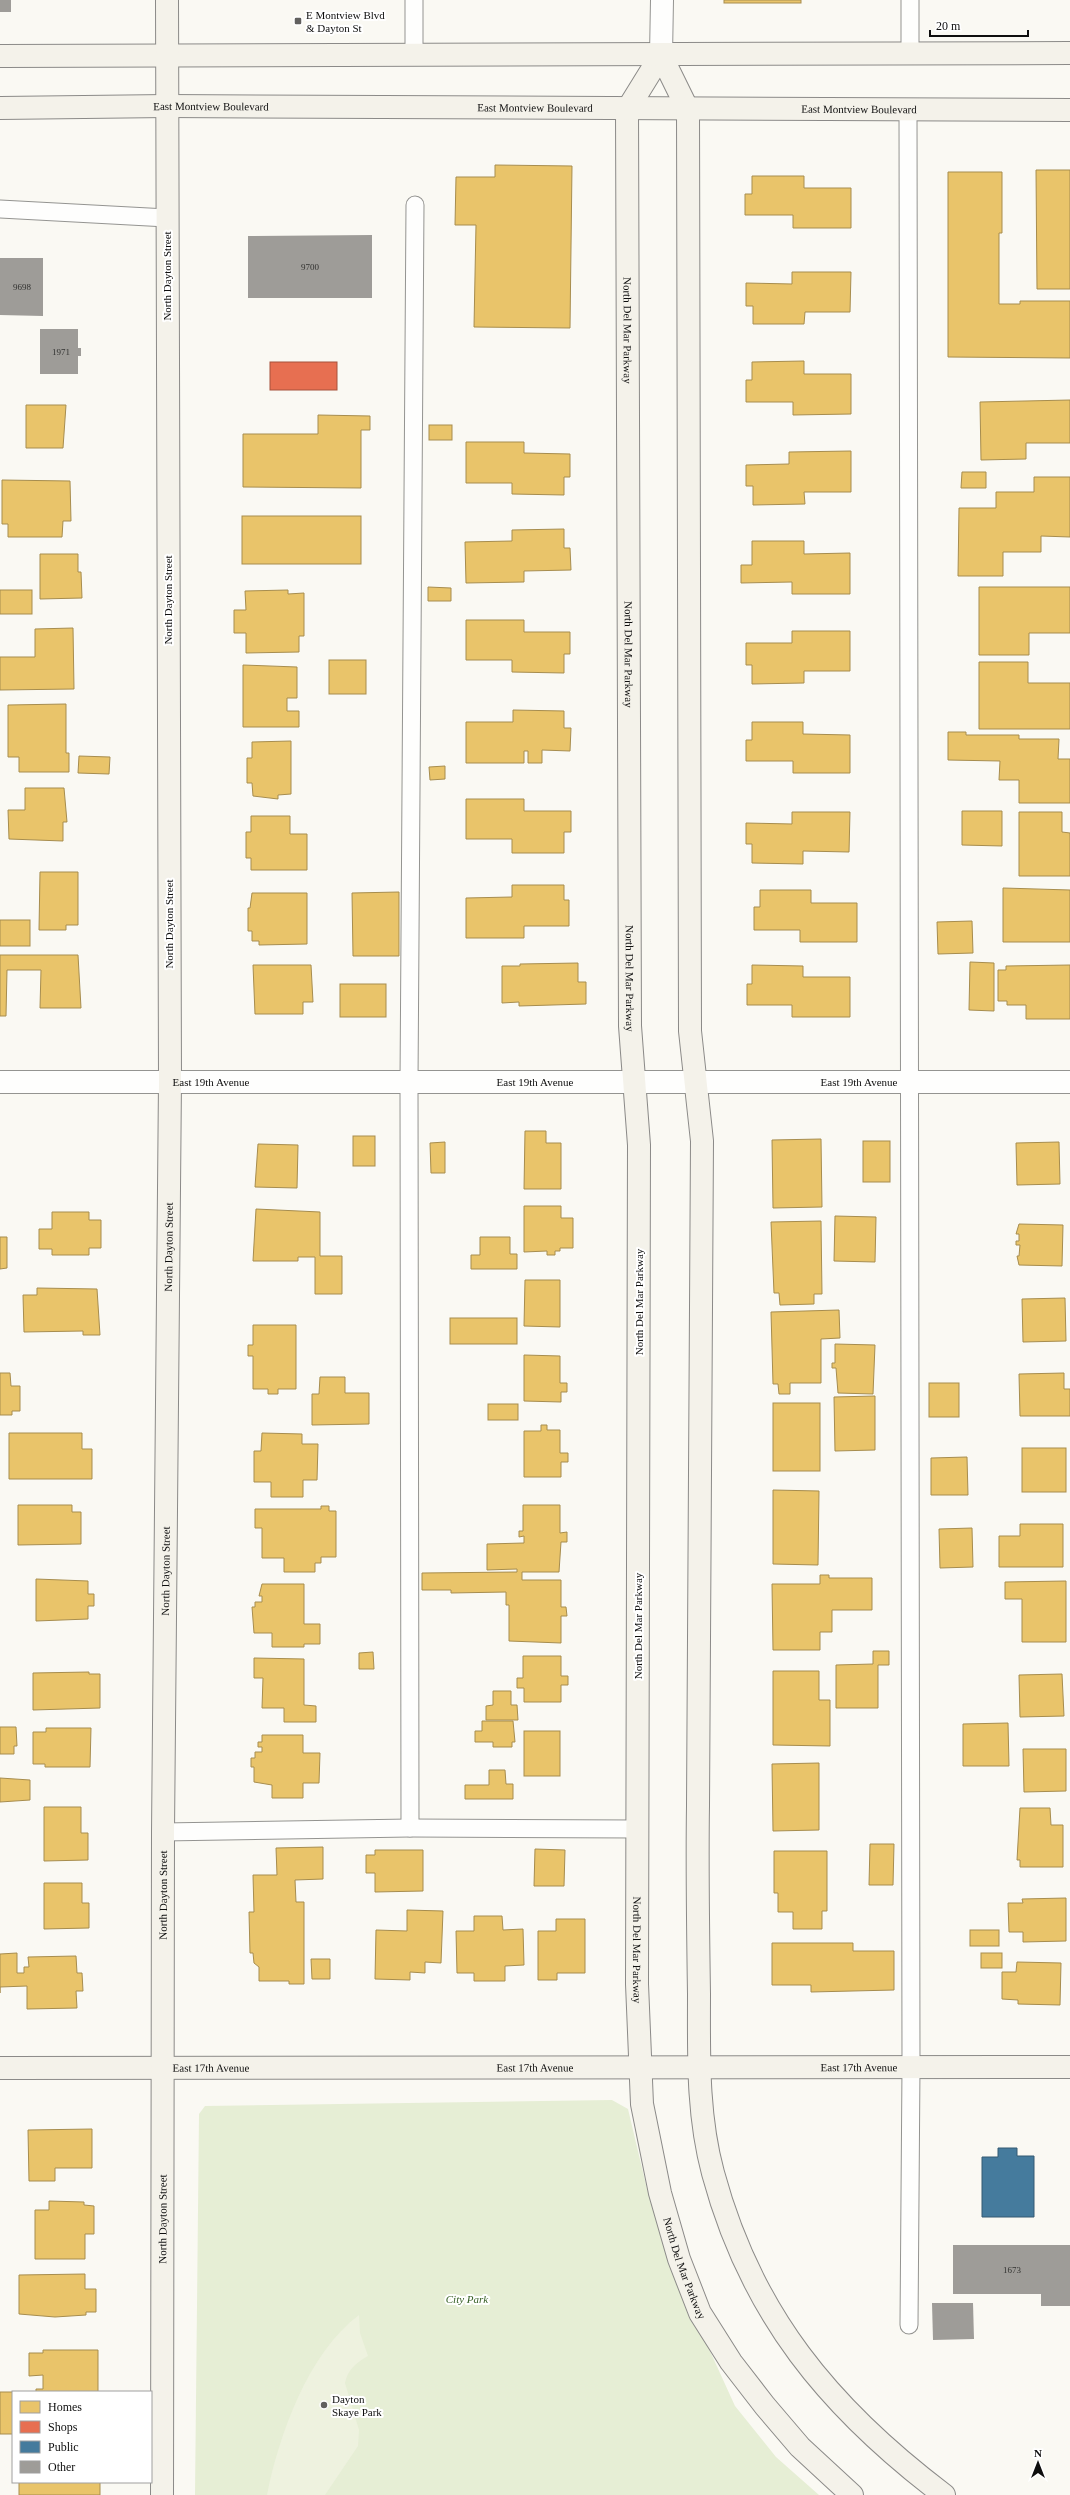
<svg xmlns="http://www.w3.org/2000/svg" width="1070" height="2495" viewBox="0 0 1070 2495" font-family="'Times New Roman',serif">
  <style>
    .green { fill: #e6eed5 }
    .pitch { fill: #eef2df }
    .homes { fill: #e9c46a; stroke: #a78d4e }
    .shops { fill: #e76f51; stroke: #a6523d }
    .public { fill: #457b9d; stroke: #345a72 }
    .building { fill: #9e9c98 }
    .lines { fill: none; stroke-linecap: round; stroke-linejoin: round }
    .lane-casing { stroke: #949491; stroke-width: 19 }
    .street-casing { stroke: #949491; stroke-width: 24 }
    .secondary-casing { stroke: #8b8a88; stroke-width: 24 }
    .lane { stroke: #fefefd; stroke-width: 17 }
    .street { stroke: #fefefd; stroke-width: 22 }
    .secondary { stroke: #f4f2ea; stroke-width: 22 }
    .poi-dot { fill: #61605e; stroke: #fff; stroke-width: 1.5 }
    .labels { text-anchor: middle; dominant-baseline: central; stroke-width: 4; stroke-linejoin: round; paint-order: stroke }
    .number-label { font-size: 9px; fill: #323230 }
    .poi-label { font-size: 11px; fill: #0e0e0e; stroke: #fff; text-anchor: start }
    .street-label { font-size: 11px; fill: #0e0e0e; stroke: #fff }
    .park-label { font-size: 11px; font-style: italic; fill: #355f24; stroke: #fff }
  </style>
  <rect width="100%" height="100%" fill="#faf9f3"/>
  <!-- green -->
  <polygon class="green" points="612,2100 628,2109 647,2189 679,2283 735,2406 776,2457 819,2495 195,2495 199,2114 205,2106"/>
  <!-- pitch -->
  <path class="pitch" d="M359,2315L360,2333L368,2356C356,2363 348,2369 345,2383L359,2430L358,2446L325,2495H267C279,2435 308,2353 359,2315Z"/>
  <!-- homes -->
  <g class="homes">
    <rect x="724" y="0" width="77" height="3"/>
    <polygon points="495,165 572,166 570,328 474,327 476,225 455,225 456,177 495,177"/>
    <polygon points="1036,170 1070,170 1070,289 1037,289"/>
    <polygon points="948,172 1002,172 1002,233 999,233 999,304 1020,304 1020,301 1070,301 1070,358 948,357"/>
    <polygon points="752,176 804,176 804,188 851,188 851,228 793,228 793,215 745,215 745,194 752,194"/>
    <polygon points="792,272 851,272 850,312 805,312 804,324 753,324 753,306 746,306 746,283 792,284"/>
    <polygon points="804,361 804,374 851,374 851,414 793,415 793,402 746,402 746,380 752,380 752,362"/>
    <polygon points="1070,400 1070,443 1026,443 1026,459 981,460 980,402"/>
    <polygon points="26,405 66,405 63,448 26,448"/>
    <polygon points="318,415 370,416 370,430 361,430 361,488 243,487 243,434 318,434"/>
    <rect x="429" y="425" width="23" height="15"/>
    <polygon points="466,442 524,442 524,453 570,454 570,477 564,477 564,495 512,494 512,483 466,483"/>
    <polygon points="851,451 851,492 804,492 805,504 753,505 753,486 746,486 746,465 789,464 789,452"/>
    <polygon points="962,472 986,472 986,488 961,488"/>
    <polygon points="1034,477 1070,477 1070,537 1041,536 1041,552 1003,552 1003,576 958,576 959,508 996,508 996,492 1034,492"/>
    <polygon points="2,480 70,481 71,521 63,521 62,537 8,537 8,524 2,524"/>
    <rect x="242" y="516" width="119" height="48"/>
    <polygon points="564,529 564,548 570,548 571,570 524,571 524,582 466,583 465,542 512,541 512,530"/>
    <polygon points="752,541 804,541 804,554 850,553 850,594 792,594 792,582 741,583 741,565 752,565"/>
    <polygon points="40,554 78,554 78,572 81,572 82,598 40,599"/>
    <polygon points="428,587 451,588 451,601 428,601"/>
    <polygon points="979,587 1070,587 1070,633 1029,633 1029,655 979,655"/>
    <rect x="0" y="590" width="32" height="24"/>
    <polygon points="288,590 288,594 304,593 304,636 299,636 299,652 246,653 246,633 234,633 234,610 246,610 245,591"/>
    <polygon points="466,620 524,620 524,632 570,632 570,654 564,654 564,673 512,672 512,660 466,660"/>
    <polygon points="73,628 74,689 0,690 0,657 35,657 35,629"/>
    <polygon points="792,631 850,631 850,671 804,671 804,683 752,684 752,665 746,665 746,643 792,643"/>
    <rect x="329" y="660" width="37" height="34"/>
    <polygon points="979,662 1028,662 1028,683 1070,683 1070,729 979,729"/>
    <polygon points="243,665 297,667 297,698 287,698 287,711 299,711 299,727 243,727"/>
    <polygon points="66,704 66,753 69,753 69,772 19,772 19,757 8,757 8,705"/>
    <polygon points="513,710 564,711 564,728 571,728 570,751 542,750 542,763 528,763 528,751 524,751 524,763 466,763 466,722 513,722"/>
    <polygon points="752,722 803,722 803,734 850,735 850,773 793,773 793,761 746,761 746,740 752,740"/>
    <polygon points="948,732 966,732 966,735 1019,735 1019,739 1059,739 1058,759 1070,759 1070,803 1019,803 1019,780 999,780 1000,761 948,760"/>
    <polygon points="291,741 291,794 278,795 278,799 253,796 252,783 247,783 247,758 252,758 252,742"/>
    <polygon points="79,756 110,757 109,774 78,773"/>
    <polygon points="445,766 445,779 430,780 429,767"/>
    <polygon points="25,788 64,788 67,822 63,822 63,841 9,839 8,810 25,810"/>
    <polygon points="466,799 524,799 524,811 571,811 571,832 564,832 564,853 512,853 512,839 466,839"/>
    <polygon points="962,811 1002,811 1002,846 962,845"/>
    <polygon points="792,812 850,812 849,852 803,851 803,864 752,863 752,844 746,844 746,823 792,824"/>
    <polygon points="1019,812 1062,812 1062,832 1070,833 1070,876 1019,876"/>
    <polygon points="251,816 290,816 290,834 307,834 307,870 251,870 251,858 246,858 246,832 251,832"/>
    <polygon points="40,872 78,872 78,925 66,925 66,930 39,930"/>
    <polygon points="512,885 564,885 564,900 569,900 569,926 524,926 524,938 466,938 466,898 512,897"/>
    <polygon points="1003,888 1070,890 1070,942 1003,942"/>
    <polygon points="760,890 811,890 811,903 857,903 857,942 800,942 800,930 754,930 754,907 760,907"/>
    <polygon points="399,892 399,956 353,956 352,893"/>
    <polygon points="252,893 307,893 307,944 259,945 259,941 252,941 252,931 248,931 248,908 250,908"/>
    <rect x="0" y="920" width="30" height="26"/>
    <polygon points="972,921 973,953 938,954 937,922"/>
    <polygon points="0,955 78,955 81,1008 40,1008 41,970 7,970 6,1016 0,1016"/>
    <polygon points="970,962 994,963 994,1011 969,1010"/>
    <polygon points="578,963 578,982 586,982 586,1004 519,1006 519,1002 502,1003 502,966 520,966 520,964"/>
    <polygon points="253,965 311,965 313,1002 303,1002 303,1014 255,1014"/>
    <polygon points="752,965 803,966 803,977 850,977 850,1017 792,1017 792,1005 747,1005 747,984 752,984"/>
    <polygon points="1070,965 1070,1019 1026,1019 1026,1005 1007,1005 1007,1001 998,1001 998,970 1006,970 1006,966"/>
    <rect x="340" y="984" width="46" height="33"/>
    <polygon points="525,1131 546,1131 546,1143 561,1143 561,1189 524,1189"/>
    <rect x="353" y="1136" width="22" height="30"/>
    <polygon points="821,1139 822,1207 773,1208 772,1140"/>
    <rect x="863" y="1141" width="27" height="41"/>
    <polygon points="445,1142 445,1173 431,1173 430,1143"/>
    <polygon points="1059,1142 1060,1184 1017,1185 1016,1143"/>
    <polygon points="258,1144 298,1145 297,1188 255,1187"/>
    <polygon points="524,1206 561,1206 561,1218 573,1218 573,1248 560,1248 560,1251 555,1251 555,1255 547,1255 547,1251 524,1252"/>
    <polygon points="256,1209 320,1212 320,1256 342,1256 342,1294 315,1294 315,1257 298,1257 298,1261 253,1261"/>
    <polygon points="52,1212 89,1212 89,1220 101,1220 101,1248 89,1248 89,1255 52,1255 52,1249 39,1249 39,1229 52,1229"/>
    <polygon points="835,1216 876,1217 875,1262 834,1261"/>
    <polygon points="821,1221 822,1294 814,1294 814,1304 780,1305 779,1293 774,1293 771,1222"/>
    <polygon points="1019,1224 1063,1225 1062,1266 1019,1265 1017,1256 1019,1256 1020,1245 1016,1245 1016,1241 1019,1241 1019,1234 1016,1234"/>
    <polygon points="0,1237 7,1237 7,1268 0,1269"/>
    <polygon points="480,1237 510,1237 510,1254 517,1254 517,1269 471,1269 471,1255 480,1255"/>
    <polygon points="525,1280 560,1280 560,1327 524,1326"/>
    <polygon points="37,1288 97,1289 100,1335 83,1335 83,1331 24,1332 23,1295 37,1295"/>
    <polygon points="1065,1298 1066,1341 1023,1342 1022,1299"/>
    <polygon points="839,1310 840,1338 821,1339 821,1383 790,1383 790,1394 779,1394 778,1384 773,1384 771,1312"/>
    <rect x="450" y="1318" width="67" height="26"/>
    <polygon points="253,1325 296,1325 296,1389 278,1389 278,1394 268,1394 268,1389 253,1389 253,1356 248,1356 248,1345 253,1345"/>
    <polygon points="835,1344 875,1345 873,1394 838,1393 836,1368 832,1368 832,1363 835,1363"/>
    <polygon points="524,1355 560,1356 560,1383 567,1383 567,1392 561,1392 561,1402 524,1401"/>
    <polygon points="0,1373 10,1373 11,1386 20,1386 20,1411 12,1411 12,1415 0,1415"/>
    <polygon points="1064,1373 1064,1389 1070,1389 1070,1416 1020,1416 1019,1374"/>
    <polygon points="320,1377 345,1377 345,1393 369,1393 369,1424 312,1425 312,1394 319,1394"/>
    <rect x="929" y="1383" width="30" height="34"/>
    <polygon points="875,1396 875,1450 835,1451 834,1397"/>
    <rect x="773" y="1403" width="47" height="68"/>
    <rect x="488" y="1404" width="30" height="16"/>
    <polygon points="541,1425 547,1425 547,1430 560,1430 560,1453 568,1453 568,1462 561,1462 561,1477 524,1477 524,1431 541,1431"/>
    <polygon points="9,1433 82,1433 82,1449 92,1449 92,1479 9,1479"/>
    <polygon points="262,1433 302,1434 302,1444 318,1444 317,1480 303,1480 303,1497 271,1497 271,1482 254,1482 254,1451 261,1451"/>
    <rect x="1022" y="1448" width="44" height="44"/>
    <polygon points="967,1457 968,1495 931,1495 931,1458"/>
    <polygon points="773,1490 819,1491 818,1565 773,1564"/>
    <polygon points="18,1505 72,1505 72,1512 81,1512 81,1544 18,1545"/>
    <polygon points="523,1505 560,1505 560,1533 567,1532 567,1542 561,1542 559,1572 522,1572 522,1580 561,1580 561,1607 566,1607 567,1616 561,1616 561,1643 509,1641 509,1605 506,1605 506,1592 451,1593 451,1590 422,1590 422,1573 517,1572 517,1569 487,1570 487,1544 524,1543 524,1536 519,1537 519,1531 523,1531"/>
    <polygon points="321,1506 329,1506 329,1511 336,1511 336,1557 321,1557 321,1563 315,1563 315,1572 284,1572 284,1558 262,1558 262,1528 255,1528 255,1509 321,1509"/>
    <polygon points="1020,1524 1063,1524 1063,1567 999,1567 999,1536 1020,1536"/>
    <polygon points="972,1528 973,1567 940,1568 939,1529"/>
    <polygon points="820,1575 829,1575 829,1578 872,1578 872,1610 832,1610 832,1632 820,1632 820,1650 773,1650 772,1584 820,1584"/>
    <polygon points="36,1579 88,1581 88,1594 94,1594 94,1606 88,1606 88,1619 36,1621"/>
    <polygon points="1066,1581 1066,1642 1022,1642 1022,1599 1005,1599 1005,1582"/>
    <polygon points="262,1584 304,1584 304,1624 320,1624 320,1644 304,1644 304,1647 272,1647 272,1633 254,1633 252,1607 255,1607 255,1602 262,1602 262,1596 259,1596"/>
    <polygon points="873,1651 889,1651 889,1665 878,1665 878,1708 836,1708 836,1665 873,1664"/>
    <polygon points="373,1652 374,1669 359,1669 359,1653"/>
    <polygon points="523,1656 561,1656 561,1676 568,1676 568,1685 561,1685 561,1702 524,1702 524,1688 517,1688 517,1678 523,1678"/>
    <polygon points="254,1658 304,1659 304,1705 316,1706 316,1722 284,1722 284,1708 262,1708 263,1678 254,1678"/>
    <polygon points="773,1671 819,1671 819,1700 830,1700 830,1746 773,1745"/>
    <polygon points="89,1672 89,1674 100,1674 100,1708 33,1710 33,1673"/>
    <polygon points="1062,1674 1064,1716 1020,1717 1019,1675"/>
    <polygon points="493,1691 511,1691 511,1705 517,1705 518,1720 486,1720 486,1706 493,1705"/>
    <polygon points="482,1721 513,1721 515,1742 512,1742 512,1747 493,1747 493,1742 475,1742 475,1731 482,1731"/>
    <polygon points="1008,1723 1009,1766 963,1766 963,1724"/>
    <polygon points="0,1727 16,1727 17,1746 14,1746 14,1754 0,1754"/>
    <polygon points="46,1728 91,1728 90,1767 45,1767 45,1764 33,1764 33,1732 46,1732"/>
    <rect x="524" y="1731" width="36" height="45"/>
    <polygon points="262,1735 303,1735 303,1753 320,1753 319,1783 303,1783 303,1798 272,1798 272,1785 254,1782 254,1767 251,1767 251,1758 255,1758 255,1752 262,1752 262,1747 258,1747 258,1742 262,1742"/>
    <polygon points="1023,1749 1066,1749 1066,1791 1024,1792"/>
    <polygon points="819,1763 819,1830 773,1831 772,1764"/>
    <polygon points="489,1770 505,1770 506,1784 513,1784 513,1799 465,1799 465,1785 489,1785"/>
    <polygon points="0,1778 30,1780 30,1800 0,1802"/>
    <polygon points="44,1807 81,1807 81,1833 88,1833 88,1860 44,1861"/>
    <polygon points="1020,1808 1050,1808 1051,1825 1063,1825 1063,1867 1020,1867 1020,1860 1017,1860"/>
    <polygon points="870,1844 894,1844 893,1885 869,1885"/>
    <polygon points="323,1847 323,1879 295,1880 296,1902 304,1902 304,1984 289,1984 289,1981 259,1981 259,1967 254,1963 253,1953 250,1953 249,1912 254,1912 253,1875 277,1875 276,1848"/>
    <polygon points="535,1849 565,1850 564,1886 534,1886"/>
    <polygon points="375,1850 423,1850 423,1891 375,1892 375,1873 366,1873 366,1855 375,1855"/>
    <polygon points="774,1851 827,1851 827,1911 822,1911 822,1929 793,1929 793,1912 778,1912 778,1893 774,1893"/>
    <polygon points="44,1883 82,1883 82,1903 89,1903 89,1928 44,1929"/>
    <polygon points="1066,1898 1066,1941 1023,1942 1023,1932 1009,1932 1008,1903 1023,1903 1022,1899"/>
    <polygon points="407,1910 443,1911 441,1963 425,1962 425,1973 410,1972 410,1980 375,1979 376,1930 407,1931"/>
    <polygon points="474,1916 502,1916 503,1930 523,1929 524,1965 505,1966 505,1981 474,1981 474,1973 457,1973 456,1931 474,1931"/>
    <polygon points="556,1919 585,1919 585,1973 557,1973 557,1980 538,1980 538,1931 556,1931"/>
    <rect x="970" y="1930" width="29" height="16"/>
    <polygon points="772,1943 853,1943 853,1951 894,1951 894,1990 811,1992 811,1985 772,1985"/>
    <polygon points="17,1953 17,1973 24,1973 24,1967 29,1967 28,1957 76,1956 77,1973 82,1973 83,1991 76,1991 77,2008 27,2009 27,1986 0,1987 0,1993 0,1954"/>
    <rect x="981" y="1953" width="21" height="15"/>
    <polygon points="311,1959 330,1959 330,1979 312,1979"/>
    <polygon points="1017,1962 1061,1963 1060,2005 1018,2004 1018,2000 1002,1999 1002,1972 1016,1972"/>
    <polygon points="92,2129 92,2168 55,2168 55,2181 29,2181 28,2130"/>
    <polygon points="49,2201 84,2202 84,2205 94,2206 94,2234 85,2234 85,2259 35,2259 35,2210 49,2210"/>
    <polygon points="85,2274 85,2289 96,2289 96,2312 86,2312 86,2315 55,2317 19,2314 19,2275"/>
    <polygon points="43,2350 98,2350 98,2392 36,2392 36,2389 43,2389 43,2375 29,2376 29,2353 43,2353"/>
    <rect x="0" y="2392" width="13" height="42"/>
    <rect x="19" y="2482" width="81" height="13"/>
  </g>
  <!-- shops -->
  <rect class="shops" x="270" y="362" width="67" height="28"/>
  <!-- public -->
  <polygon class="public" points="998,2148 1017,2148 1017,2156 1034,2156 1034,2217 982,2217 982,2157 998,2157"/>
  <!-- building -->
  <g class="building">
    <rect x="0" y="0" width="11" height="12"/>
    <polygon points="372,235 372,298 248,298 248,236"/>
    <polygon points="0,258 43,258 43,316 0,315"/>
    <polygon points="40,329 78,329 78,348 81,348 81,356 78,356 78,374 40,374"/>
    <polygon points="953,2245 1070,2245 1070,2306 1041,2306 1041,2294 953,2294"/>
    <polygon points="932,2303 973,2303 974,2339 933,2340"/>
  </g>
  <g class="lines">
    <!-- lane casing -->
    <g class="lane-casing">
      <g id="lane">
        <polyline points="910,0 910,53"/>
        <polyline points="414,55 414,0"/>
        <polyline points="908,110 911,2067 909,2325"/>
        <polyline points="0,209 167,218"/>
        <polyline points="410,1828 409,1082 415,205"/>
        <polyline points="163,1832 410,1828 638,1829"/>
      </g>
    </g>
    <!-- street casing -->
    <g class="street-casing">
      <g id="street">
        <polyline points="661,55 662,0"/>
        <path id="s1" d="M0,1082H1070"/>
      </g>
    </g>
    <!-- secondary casing -->
    <g class="secondary-casing">
      <g id="secondary">
        <path d="M661,55L688,110L690,1031L702,1141C701,1362 699,1584 698,1806C697,1868 698,1931 699,1994C699,2054 697,2114 713,2173C751,2314 829,2408 944,2495"/>
        <path id="s2" d="M661,55L627,110L630,1026L639,1145L637,1984L642,2104L660,2193L679,2259L700,2313L731,2362L765,2406L800,2447L852,2495"/>
        <polyline points="0,56 1070,53"/>
        <path id="s3" d="M0,108L167,106L1070,110"/>
        <path id="s4" d="M0,2068L1070,2067"/>
        <path id="s5" d="M162,2495L163,1832L170,1081L167,0"/>
      </g>
    </g>
    <!-- lane -->
    <use href="#lane" class="lane"/>
    <!-- street -->
    <use href="#street" class="street"/>
    <!-- secondary -->
    <use href="#secondary" class="secondary"/>
  </g>
  <!-- markers -->
  <g class="poi-dot">
    <rect x="294" y="17" width="8" height="8" rx="2"/>
    <circle cx="324" cy="2405" r="4"/>
  </g>
  <g class="labels">
    <!-- number labels -->
    <g class="number-label">
      <text x="310" y="267">9700</text>
      <text x="22" y="287">9698</text>
      <text x="61" y="352">1971</text>
      <text x="1012" y="2270">1673</text>
    </g>
    <!-- poi labels -->
    <g class="poi-label">
      <text x="306" y="15">E Montview Blvd<tspan x="306" dy="13">&amp; Dayton St</tspan></text>
      <text x="332" y="2399">Dayton<tspan x="332" dy="13">Skaye Park</tspan></text>
    </g>
    <!-- street labels -->
    <g class="street-label">
      <text stroke="none"><textPath href="#s3" startOffset="211">East Montview Boulevard</textPath></text>
      <text stroke="none"><textPath href="#s3" startOffset="535">East Montview Boulevard</textPath></text>
      <text stroke="none"><textPath href="#s3" startOffset="859">East Montview Boulevard</textPath></text>
      <text transform="translate(167 276) rotate(-90)">North Dayton Street</text>
      <text stroke="none"><textPath href="#s2" startOffset="285">North Del Mar Parkway</textPath></text>
      <text transform="translate(168 600) rotate(-90)">North Dayton Street</text>
      <text stroke="none"><textPath href="#s2" startOffset="609">North Del Mar Parkway</textPath></text>
      <text transform="translate(169 924) rotate(-90)">North Dayton Street</text>
      <text stroke="none"><textPath href="#s2" startOffset="933">North Del Mar Parkway</textPath></text>
      <text stroke="none"><textPath href="#s1" startOffset="211">East 19th Avenue</textPath></text>
      <text stroke="none"><textPath href="#s1" startOffset="535">East 19th Avenue</textPath></text>
      <text stroke="none"><textPath href="#s1" startOffset="859">East 19th Avenue</textPath></text>
      <text stroke="none"><textPath href="#s5" startOffset="1248">North Dayton Street</textPath></text>
      <text transform="translate(639 1302) rotate(-90)">North Del Mar Parkway</text>
      <text stroke="none"><textPath href="#s5" startOffset="924">North Dayton Street</textPath></text>
      <text transform="translate(638 1626) rotate(-90)">North Del Mar Parkway</text>
      <text stroke="none"><textPath href="#s5" startOffset="600">North Dayton Street</textPath></text>
      <text stroke="none"><textPath href="#s2" startOffset="1905">North Del Mar Parkway</textPath></text>
      <text stroke="none"><textPath href="#s4" startOffset="211">East 17th Avenue</textPath></text>
      <text stroke="none"><textPath href="#s4" startOffset="535">East 17th Avenue</textPath></text>
      <text stroke="none"><textPath href="#s4" startOffset="859">East 17th Avenue</textPath></text>
      <text stroke="none"><textPath href="#s5" startOffset="276">North Dayton Street</textPath></text>
      <text stroke="none"><textPath href="#s2" startOffset="2229">North Del Mar Parkway</textPath></text>
    </g>
    <!-- park labels -->
    <g class="park-label">
      <text x="467" y="2299">City Park</text>
    </g>
  </g>
  <!-- legend -->
  <rect x="12" y="2391" width="140" height="92" fill="#ffffff" stroke="#9f9f9f"/>
  <rect x="20" y="2401" width="20" height="12" fill="#e9c46a" stroke="#9f9f9f"/>
  <text x="48" y="2411" font-size="12" fill="#0e0e0e">Homes</text>
  <rect x="20" y="2421" width="20" height="12" fill="#e76f51" stroke="#9f9f9f"/>
  <text x="48" y="2431" font-size="12" fill="#0e0e0e">Shops</text>
  <rect x="20" y="2441" width="20" height="12" fill="#457b9d" stroke="#9f9f9f"/>
  <text x="48" y="2451" font-size="12" fill="#0e0e0e">Public</text>
  <rect x="20" y="2461" width="20" height="12" fill="#9e9c98" stroke="#9f9f9f"/>
  <text x="48" y="2471" font-size="12" fill="#0e0e0e">Other</text>
  <!-- north arrow -->
  <g transform="translate(1038 2463)" stroke="#ffffff" stroke-width="3" paint-order="stroke">
  <path d="M0-3L7 15L0 10L-7 15Z" fill="#0e0e0e"/>
  <text y="-6" font-size="11" font-weight="bold" text-anchor="middle" fill="#0e0e0e">N</text>
  </g>
  <!-- scale -->
  <path d="M930 30v6h98v-6" fill="none" stroke="#0e0e0e" stroke-width="2"/>
  <text x="936" y="30" font-size="12" fill="#0e0e0e" stroke="#ffffff" stroke-width="3" paint-order="stroke">20 m</text>
</svg>
